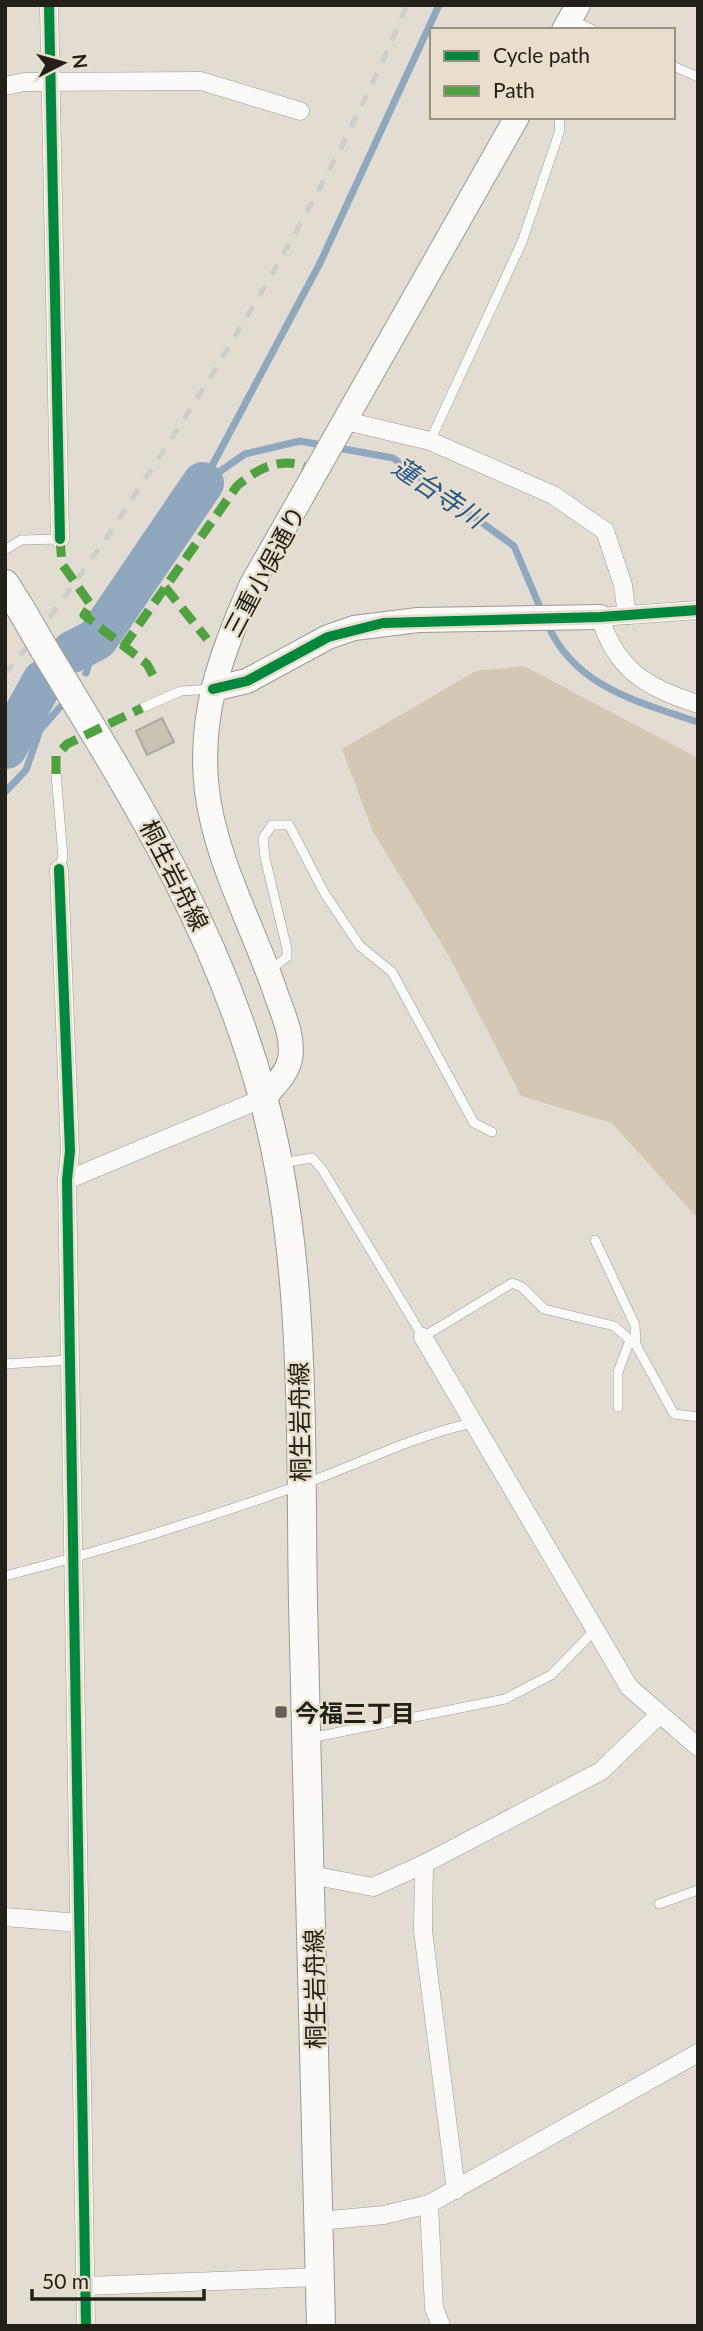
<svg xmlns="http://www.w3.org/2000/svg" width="703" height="2331" viewBox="0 0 703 2331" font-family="Lato,'Noto Sans JP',sans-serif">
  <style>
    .green { fill: #d3c8b3 }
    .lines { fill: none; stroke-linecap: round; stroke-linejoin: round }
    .stream { stroke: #90a8be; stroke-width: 7 }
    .river { stroke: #90a8be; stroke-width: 42 }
    .building { fill: #cac3b5; stroke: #aca79f; stroke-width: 2 }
    .lane-casing { stroke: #9d9992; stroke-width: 10 }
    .street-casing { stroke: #9d9992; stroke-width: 19 }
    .secondary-casing { stroke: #9d9992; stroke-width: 26 }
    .primary-casing { stroke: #9d9992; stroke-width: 30 }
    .lane { stroke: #fbfaf8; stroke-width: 9 }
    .street { stroke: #fbfaf8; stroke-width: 18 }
    .secondary { stroke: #fbfaf8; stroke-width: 24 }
    .primary { stroke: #fbfaf8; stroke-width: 28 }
    .rail { stroke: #cecdca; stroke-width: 5; stroke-dasharray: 12 12; stroke-linecap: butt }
    .primary-bridge-casing { stroke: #9d9992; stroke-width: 30; stroke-linecap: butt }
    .primary-bridge { stroke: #fbfaf8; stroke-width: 28 }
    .quiet { stroke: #50a240; stroke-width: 9; stroke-dasharray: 18 9; stroke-linecap: butt }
    .cycleway-casing { stroke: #e8decc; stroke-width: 15 }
    .cycleway { stroke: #00873e; stroke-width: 10 }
    .poi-dot { fill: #66625a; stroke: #e8decc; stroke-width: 2.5 }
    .labels { text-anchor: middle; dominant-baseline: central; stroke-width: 5; stroke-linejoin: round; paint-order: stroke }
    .street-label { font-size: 24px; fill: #232019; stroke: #e8decc }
    .poi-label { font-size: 24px; font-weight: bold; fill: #232019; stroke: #e8decc; text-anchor: start }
    .water-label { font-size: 26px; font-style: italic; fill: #235a8b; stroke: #e8decc }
  </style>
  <rect width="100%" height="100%" fill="#e2dcd2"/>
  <!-- green -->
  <polygon class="green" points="524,666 698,758 698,1219 612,1123 521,1096 449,956 373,832 342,749 476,671"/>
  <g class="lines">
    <!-- stream -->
    <g class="stream">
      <polyline points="205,479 320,263 439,5"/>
      <polyline points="203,483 245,454 300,441 393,458 514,546 542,612"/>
      <path d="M547,623C574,687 638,702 698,722"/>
      <polyline points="86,673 97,639"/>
      <polyline points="5,792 26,770 40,730 60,707"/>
    </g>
    <!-- river -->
    <g class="river">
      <polyline points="72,652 97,639 203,483"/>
      <polyline points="6,748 43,681"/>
    </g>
  </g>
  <!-- building -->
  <polygon class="building" points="162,718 174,742 147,755 136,731"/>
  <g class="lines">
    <!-- lane casing -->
    <g class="lane-casing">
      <g id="lane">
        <polyline points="572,20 593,30"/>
        <polyline points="673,66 698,77"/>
        <polyline points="430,441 522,242 560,130 559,117"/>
        <polyline points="5,550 21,540 60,539"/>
        <polyline points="142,708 181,691 212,689"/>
        <polyline points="56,774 63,857 59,869"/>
        <polyline points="270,970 287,957 287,949 265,858 263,838 272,825 289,825 325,894 360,946 392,972 474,1123 492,1132"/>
        <polyline points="281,1163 312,1158 322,1169 423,1337 512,1283 522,1287 544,1309 614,1326 636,1345 674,1414 698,1417"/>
        <polyline points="595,1240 635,1325 636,1345"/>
        <polyline points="5,1364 70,1360"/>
        <polyline points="618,1407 618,1372 630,1340"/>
        <path d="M5,1576C106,1550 208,1518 306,1483C361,1463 414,1436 472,1423"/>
        <polyline points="310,1738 505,1699 551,1675 595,1630"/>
        <polyline points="659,1904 698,1890"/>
      </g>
    </g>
    <!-- street casing -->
    <g class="street-casing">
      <g id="street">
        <polyline points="49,5 60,539"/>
        <polyline points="5,86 24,82 201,81 300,111"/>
        <polyline points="346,421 430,441 553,495 605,531 623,585 627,615"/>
        <path d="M698,610L600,617C616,670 647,688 698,704"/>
        <polyline points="59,869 70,1151 67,1180 86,2326"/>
        <polyline points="67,1180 264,1098"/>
        <polyline points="423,1337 629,1687 698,1747"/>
        <polyline points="424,1864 423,1931 456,2190"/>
        <polyline points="311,1875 373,1887 424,1864 601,1771 660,1714"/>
        <polyline points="5,1917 79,1923"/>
        <polyline points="429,2204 434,2308 441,2326"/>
        <polyline points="319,2221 384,2215 429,2204 698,2053"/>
        <polyline points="86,2286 320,2277"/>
      </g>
    </g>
    <!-- secondary casing -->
    <g class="secondary-casing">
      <g id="secondary">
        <polyline points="564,30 578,5"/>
        <polyline points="213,689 247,681 328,637 354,628 418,620 600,617"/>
        <path d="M264,1098C273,1087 287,1074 290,1059C294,1039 284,1016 277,997C255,930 216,863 207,791C198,715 221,654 251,586L517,117"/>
      </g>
    </g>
    <!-- primary casing -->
    <g class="primary-casing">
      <g id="primary">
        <polyline points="5,584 22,611"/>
        <path d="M44,649C135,799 218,929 264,1101C307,1260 300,1440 303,1603C309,1844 314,2085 321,2326"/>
      </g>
    </g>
    <!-- lane -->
    <use href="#lane" class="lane"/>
    <!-- street -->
    <use href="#street" class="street"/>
    <!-- secondary -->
    <use href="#secondary" class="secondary"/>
    <!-- primary -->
    <use href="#primary" class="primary"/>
    <!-- rail -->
    <path class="rail" d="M5,674C72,593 128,506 184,419C269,284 345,153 407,5"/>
    <!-- primary-bridge casing -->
    <g class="primary-bridge-casing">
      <polyline id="primary-bridge" points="22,611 44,649"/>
    </g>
    <!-- primary-bridge -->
    <use href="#primary-bridge" class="primary-bridge"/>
    <!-- quiet -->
    <g class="quiet">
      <polyline points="60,539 62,564 91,605 84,615 147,664 155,679"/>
      <polyline points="165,587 207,639"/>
      <path d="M123,647L237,486C255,470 279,457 304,466"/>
      <polyline points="56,774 56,756 67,744 142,708"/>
    </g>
    <!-- cycleway casing -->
    <g class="cycleway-casing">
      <g id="cycleway">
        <polyline points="49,5 60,539"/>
        <polyline points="213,689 247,681 328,637 383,623 600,617 698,610"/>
        <polyline points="59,869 70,1151 67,1180 86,2326"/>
      </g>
    </g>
    <!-- cycleway -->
    <use href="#cycleway" class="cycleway"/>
  </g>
  <!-- markers -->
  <rect class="poi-dot" x="274" y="1705" width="14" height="14" rx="3.5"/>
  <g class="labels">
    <!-- street labels -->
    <g class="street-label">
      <text transform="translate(264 571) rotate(-62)">三重小俣通り</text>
      <text transform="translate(175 875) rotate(63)">桐生岩舟線</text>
      <text transform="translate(299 1422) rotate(-91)">桐生岩舟線</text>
      <text transform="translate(314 1989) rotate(-91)">桐生岩舟線</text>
    </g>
    <!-- poi labels -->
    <g class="poi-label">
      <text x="295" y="1712">今福三丁目</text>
    </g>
    <!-- water labels -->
    <g class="water-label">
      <text transform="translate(439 492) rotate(34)">蓮台寺川</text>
    </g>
  </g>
  <!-- border -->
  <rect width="703" height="2331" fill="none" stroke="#232019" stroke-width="14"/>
  <!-- legend -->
  <rect x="430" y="28" width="245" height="91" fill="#e8decc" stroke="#999284" stroke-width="2"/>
  <rect x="444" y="51" width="35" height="10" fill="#00873e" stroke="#999284" stroke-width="2"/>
  <text x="493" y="63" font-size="21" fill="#232019">Cycle path</text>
  <rect x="444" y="86" width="35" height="10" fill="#50a240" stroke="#999284" stroke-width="2"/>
  <text x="493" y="98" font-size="21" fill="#232019">Path</text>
  <!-- north arrow -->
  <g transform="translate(63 63) rotate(84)" stroke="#e8decc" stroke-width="5" paint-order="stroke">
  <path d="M0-5L12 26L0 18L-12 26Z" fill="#232019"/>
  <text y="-10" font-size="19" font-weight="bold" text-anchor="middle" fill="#232019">N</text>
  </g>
  <!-- scale -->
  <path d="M32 2289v10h172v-10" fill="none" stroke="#232019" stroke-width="3.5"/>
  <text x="42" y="2289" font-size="21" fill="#232019" stroke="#e8decc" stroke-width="5" paint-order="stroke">50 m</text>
</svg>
